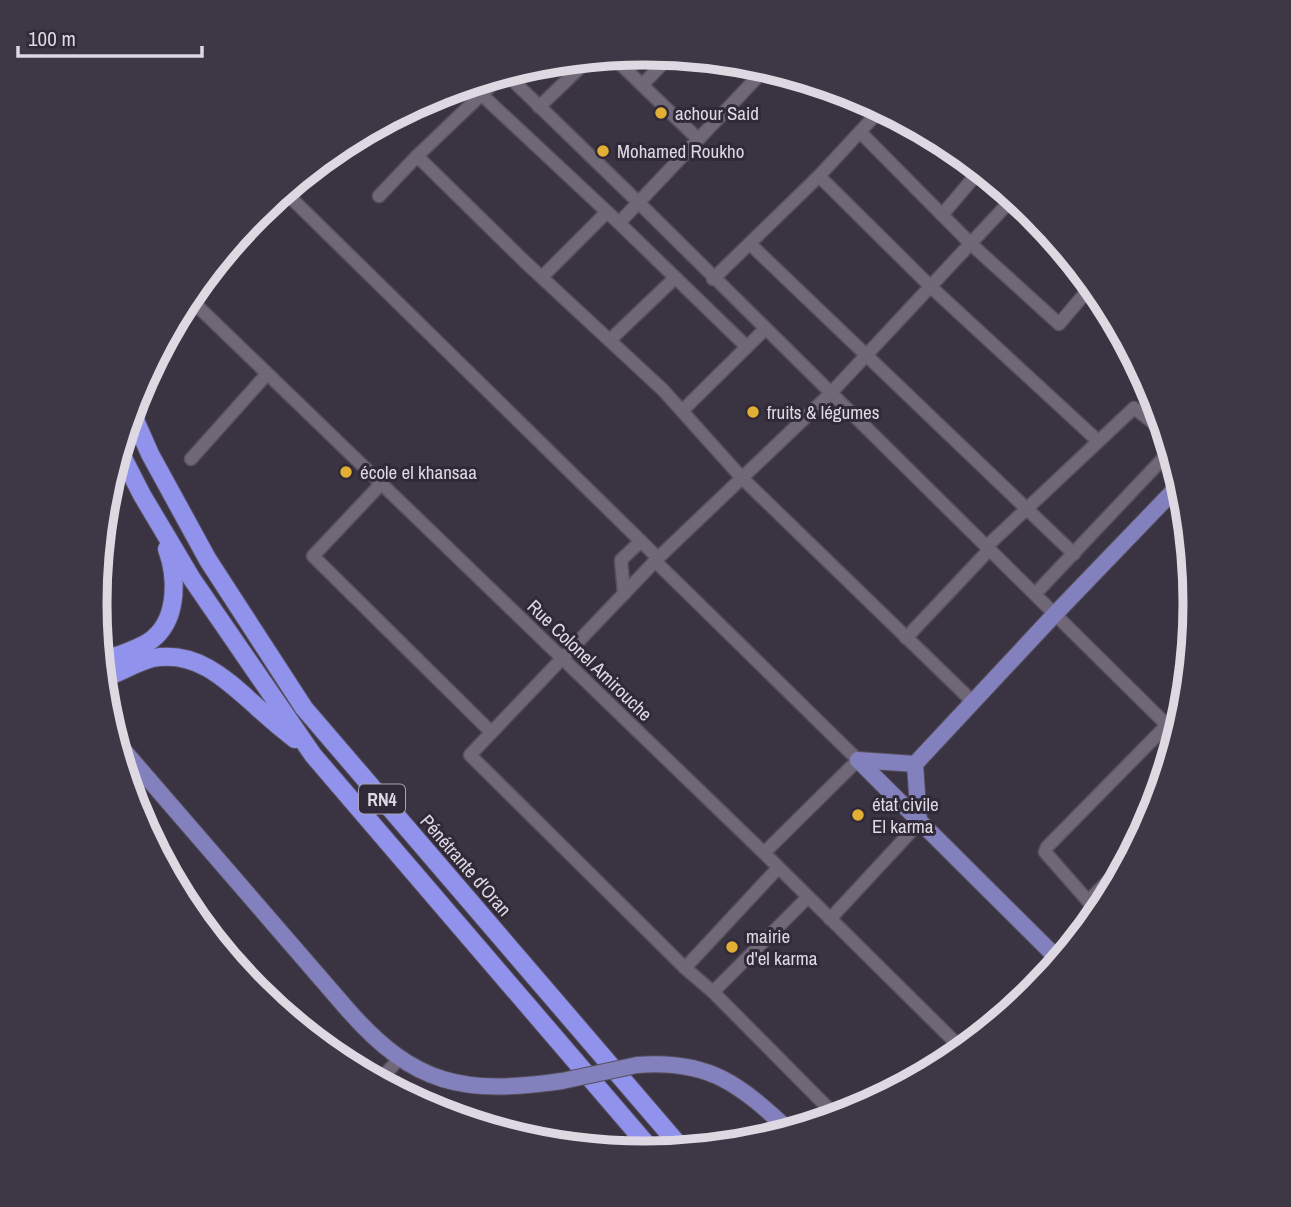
<svg xmlns="http://www.w3.org/2000/svg" width="1291" height="1207" viewBox="0 0 1291 1207" font-family="'Archivo Narrow',sans-serif">
  <style>
    .green { fill: #6d263d }
    .lines { fill: none; stroke-linecap: round; stroke-linejoin: round }
    .minor-casing { stroke: #564f5c; stroke-width: 15 }
    .major-casing { stroke: #564f5c; stroke-width: 18 }
    .highway-casing { stroke: #564f5c; stroke-width: 20 }
    .minor { stroke: #706777; stroke-width: 12 }
    .major { stroke: #8381bd; stroke-width: 16 }
    .highway { stroke: #9092ec; stroke-width: 18 }
    .major-bridge-casing { stroke: #564f5c; stroke-width: 18; stroke-linecap: butt }
    .major-bridge { stroke: #8381bd; stroke-width: 16 }
    .poi-dot { fill: #e1af34; stroke: #302937; stroke-width: 2.5 }
    .labels { text-anchor: middle; dominant-baseline: central; stroke-width: 6; stroke-linejoin: round; paint-order: stroke }
    .shield { fill: #302937; stroke: #a9a4af; stroke-width: 2 }
    .shield-label { font-size: 18px; font-weight: bold; fill: #ddd8e2 }
    .poi-label { font-size: 19px; fill: #ddd8e2; stroke: #302937; text-anchor: start }
    .street-label { font-size: 19px; fill: #ddd8e2; stroke: #302937 }
    .rim { fill: none; stroke: #ddd8e2; stroke-width: 9 }
  </style>
  <rect width="100%" height="100%" fill="#3a3341"/>
  <!-- green -->
  <polygon class="green" points="371,128 331,169 322,160 340,145"/>
  <g class="lines">
    <!-- minor casing -->
    <g class="minor-casing">
      <g id="minor">
        <polyline points="612,56 698,139"/>
        <polyline points="505,73 638,202 1178,736"/>
        <polyline points="642,85 671,55"/>
        <polyline points="482,95 619,223 747,347"/>
        <polyline points="539,107 590,58"/>
        <polyline points="860,132 971,244 1059,324 1093,284"/>
        <polyline points="417,156 524,261 663,390 742,478 972,701"/>
        <polyline points="819,176 931,287 1098,441"/>
        <polyline points="989,176 1058,242"/>
        <polyline points="284,191 658,558"/>
        <polyline points="379,196 417,156 504,73"/>
        <polyline points="272,201 291,198"/>
        <polyline points="942,215 981,169"/>
        <polyline points="619,223 767,67"/>
        <polyline points="750,244 1074,554"/>
        <polyline points="542,277 607,212"/>
        <polyline points="713,279 819,176 882,108"/>
        <polyline points="188,297 764,853 964,1051"/>
        <polyline points="610,340 675,278"/>
        <polyline points="682,411 765,329"/>
        <polyline points="191,459 267,374"/>
        <polyline points="381,484 313,556 490,731"/>
        <polyline points="986,547 1134,408 1167,433"/>
        <polyline points="655,561 858,760 764,853"/>
        <polyline points="624,594 621,560 641,541"/>
        <polyline points="1035,594 1172,449"/>
        <polyline points="906,638 989,550"/>
        <polyline points="1088,901 1045,852 1047,847 1167,725"/>
        <polyline points="1100,914 1088,901 1132,857"/>
        <polyline points="830,919 919,823"/>
        <polyline points="685,968 778,868"/>
        <polyline points="713,992 808,897"/>
        <polyline points="382,1085 388,1071 399,1059"/>
        <polyline points="838,1118 713,992 685,968 470,755 658,558 830,394 1014,197"/>
      </g>
    </g>
    <!-- major casing -->
    <g class="major-casing">
      <g id="major">
        <path d="M113,738L348,1010C415,1086 464,1095 562,1081"/>
        <polyline points="858,760 1061,962"/>
        <polyline points="858,760 915,764"/>
        <polyline points="919,823 915,764 1055,614 1182,482"/>
        <path d="M637,1065C710,1059 740,1085 791,1132"/>
      </g>
    </g>
    <!-- highway casing -->
    <g class="highway-casing">
      <g id="highway">
        <polyline points="131,411 150,454 208,560 304,708 684,1151"/>
        <polyline points="119,450 142,495 192,579 313,755 655,1154"/>
        <path d="M100,662C115,656 144,648 155,637C178,616 177,576 167,549"/>
        <path d="M102,678C120,674 135,662 153,658C197,650 227,680 257,707C269,718 282,729 295,739"/>
      </g>
    </g>
    <!-- minor -->
    <use href="#minor" class="minor"/>
    <!-- major -->
    <use href="#major" class="major"/>
    <!-- highway -->
    <use href="#highway" class="highway"/>
    <!-- major-bridge casing -->
    <g class="major-bridge-casing">
      <polyline id="major-bridge" points="562,1081 637,1065"/>
    </g>
    <!-- major-bridge -->
    <use href="#major-bridge" class="major-bridge"/>
  </g>
  <!-- markers -->
  <g class="poi-dot">
    <circle cx="661" cy="113" r="7"/>
    <circle cx="603" cy="151" r="7"/>
    <circle cx="753" cy="412" r="7"/>
    <circle cx="346" cy="472" r="7"/>
    <circle cx="858" cy="815" r="7"/>
    <circle cx="732" cy="947" r="7"/>
  </g>
  <g class="labels">
    <!-- shield labels -->
    <rect class="shield" x="359" y="784.5" width="46" height="29" rx="5"/>
    <g class="shield-label">
      <text x="382" y="799">RN4</text>
    </g>
    <!-- poi labels -->
    <g class="poi-label">
      <text x="675" y="113">achour Said</text>
      <text x="617" y="151">Mohamed Roukho</text>
      <text x="767" y="412">fruits &amp; légumes</text>
      <text x="360" y="472">école el khansaa</text>
      <text x="872" y="804">état civile<tspan x="872" dy="22">El karma</tspan></text>
      <text x="746" y="936">mairie<tspan x="746" dy="22">d'el karma</tspan></text>
    </g>
    <!-- street labels -->
    <g class="street-label">
      <text transform="translate(590 660) rotate(44)">Rue Colonel Amirouche</text>
      <text transform="translate(466 865) rotate(49)">Pénétrante d'Oran</text>
    </g>
  </g>
  <!-- crop -->
  <path d="M0 0H1291V1207H0ZM107 603a538 538 0 1 1 1076 0a538 538 0 1 1-1076 0Z" fill="#3e3745" fill-rule="evenodd"/>
  <path class="rim" d="M107 603a538 538 0 1 1 1076 0a538 538 0 1 1-1076 0Z"/>
  <!-- scale -->
  <path d="M18 46v10h184v-10" fill="none" stroke="#ddd8e2" stroke-width="3.5"/>
  <text x="28" y="46" font-size="21" fill="#ddd8e2" stroke="#302937" stroke-width="5" paint-order="stroke">100 m</text>
</svg>
